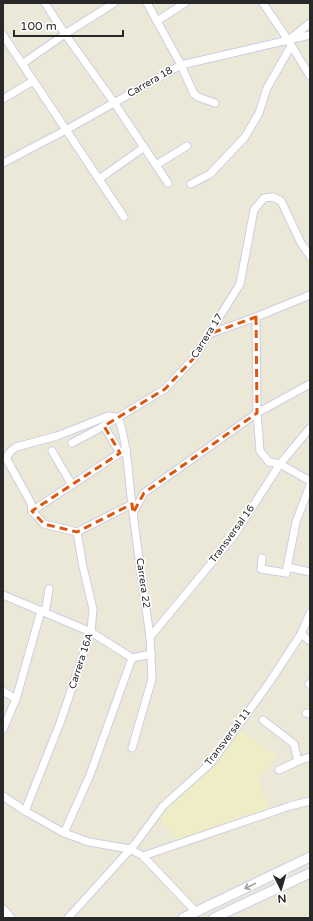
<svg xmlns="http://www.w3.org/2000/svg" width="313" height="921" viewBox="0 0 313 921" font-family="'Varela Round',sans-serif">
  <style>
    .education { fill: #efedc6 }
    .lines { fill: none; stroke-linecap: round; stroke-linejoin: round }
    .street-casing { stroke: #cfcde2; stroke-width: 9 }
    .secondary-casing { stroke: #cfcde2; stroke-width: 11 }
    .street { stroke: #fff; stroke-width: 7 }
    .secondary { stroke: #fff; stroke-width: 9 }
    .oneway { stroke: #9e9e9e }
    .marked { fill: none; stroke: #de570d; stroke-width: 3; stroke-dasharray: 8 5; stroke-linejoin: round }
    .labels { text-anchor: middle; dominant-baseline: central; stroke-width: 3.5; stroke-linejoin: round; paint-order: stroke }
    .street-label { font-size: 10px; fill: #282828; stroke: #fff }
  </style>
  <rect width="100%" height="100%" fill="#ece8d8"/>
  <!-- education -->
  <polygon class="education" points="241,730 277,756 258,781 269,810 178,841 160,817 168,807 213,767"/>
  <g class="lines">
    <!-- street casing -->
    <g class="street-casing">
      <g id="street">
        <polyline points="45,3 65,34 113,101 168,183"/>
        <polyline points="147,3 180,63 194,94 198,97 215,103"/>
        <polyline points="263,3 288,40 310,76"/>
        <polyline points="157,21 185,3"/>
        <polyline points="3,35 124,217"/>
        <polyline points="290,39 310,23"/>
        <polyline points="22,64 65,34 114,3"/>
        <polyline points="3,99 33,81"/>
        <polyline points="3,163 66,130 181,65 310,35"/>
        <polyline points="156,165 187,146"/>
        <polyline points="99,179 143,148"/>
        <polyline points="191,184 210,174 245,137 259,113 267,88 291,46"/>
        <polyline points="256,317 257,413 260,451 269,462 280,464 310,481"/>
        <polyline points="209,334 256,317 310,295"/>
        <polyline points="104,426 120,453"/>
        <polyline points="72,443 104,426 165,389 194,358 240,284 254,210 264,198 273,197 281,201 301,243 310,256"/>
        <polyline points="52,451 72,485"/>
        <path d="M32,511L31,503L6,458L10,452L16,447L57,436L108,416L118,417C128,445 128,475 132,504C137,548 144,593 150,637L152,679L132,748"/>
        <polyline points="32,511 126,449"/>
        <polyline points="133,513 144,493 257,413 310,384"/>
        <polyline points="77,532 132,504"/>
        <polyline points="262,558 261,569 286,573 296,522 310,485"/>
        <polyline points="287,567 310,572"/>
        <polyline points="3,595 91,632 132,658"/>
        <polyline points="301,634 310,641"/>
        <polyline points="150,637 233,537 280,464 310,428"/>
        <polyline points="132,658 151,654"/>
        <polyline points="309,684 310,683"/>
        <polyline points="3,691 16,699"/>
        <polyline points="306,713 310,714"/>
        <polyline points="263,720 294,744 298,761 279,770"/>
        <polyline points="3,729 16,699 41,611 46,608 49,589"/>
        <polyline points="298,761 310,757"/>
        <polyline points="3,796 25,811 64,833 89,842 130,849 143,856 196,912"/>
        <polyline points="25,811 60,723 91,632 93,609 83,567 77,532 44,524 32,511"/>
        <polyline points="64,833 90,775 132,658"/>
        <polyline points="143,856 290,806 310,801"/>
        <polyline points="68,918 135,844 163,806 211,763 269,683 301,634 310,613"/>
      </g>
    </g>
    <!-- secondary casing -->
    <g class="secondary-casing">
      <g id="secondary">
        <polyline points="3,910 10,918"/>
        <polyline points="183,918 310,857"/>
        <polyline points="214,918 310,873"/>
      </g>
    </g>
    <!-- street -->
    <use href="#street" class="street"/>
    <!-- secondary -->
    <use href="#secondary" class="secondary"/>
  </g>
  <!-- one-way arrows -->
  <defs><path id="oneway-shaft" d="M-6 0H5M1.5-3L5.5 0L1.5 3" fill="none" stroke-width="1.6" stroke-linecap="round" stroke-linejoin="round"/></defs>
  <use class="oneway" href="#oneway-shaft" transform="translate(250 886) rotate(154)"/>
  <!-- marked area -->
  <path class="marked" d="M256,317L257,413L144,493L133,513L132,504L77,532L44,524L32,511L120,453L104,426L165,389L194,358L209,334Z"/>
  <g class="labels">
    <!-- street labels -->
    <g class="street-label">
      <text transform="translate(150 82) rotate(-30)">Carrera 18</text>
      <text transform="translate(207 336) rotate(-58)">Carrera 17</text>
      <text transform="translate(232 534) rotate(-54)">Transversal 16</text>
      <text transform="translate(143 583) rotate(82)">Carrera 22</text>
      <text transform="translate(81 661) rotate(-72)">Carrera 16A</text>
      <text transform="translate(228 737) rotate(-53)">Transversal 11</text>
    </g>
  </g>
  <!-- border -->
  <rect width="313" height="921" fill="none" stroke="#282828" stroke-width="8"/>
  <!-- north arrow -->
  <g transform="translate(281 889) rotate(175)" stroke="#ffffff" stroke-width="3" paint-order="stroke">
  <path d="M0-3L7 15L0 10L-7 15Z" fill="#282828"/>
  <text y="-6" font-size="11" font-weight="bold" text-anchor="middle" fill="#282828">N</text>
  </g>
  <!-- scale -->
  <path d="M14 30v6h109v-6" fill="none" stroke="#282828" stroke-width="2"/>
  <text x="20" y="30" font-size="12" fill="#282828" stroke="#ffffff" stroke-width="3" paint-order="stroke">100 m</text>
</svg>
